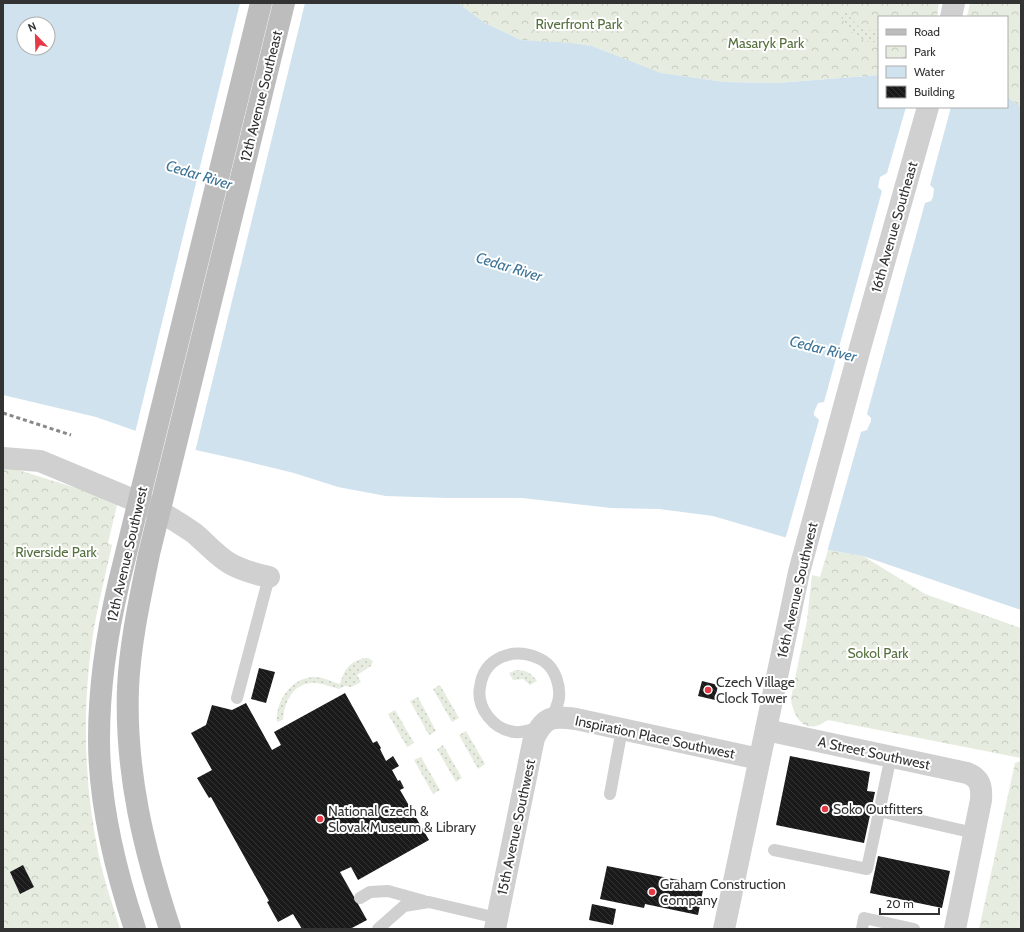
<svg xmlns="http://www.w3.org/2000/svg" width="1024" height="932" viewBox="0 0 1024 932" font-family="Cabin,sans-serif">
  <style>
    .park { fill: url(#park-crowns) }
    .garden { fill: url(#garden-dots) }
    .water { fill: #cfe2ee; fill-rule: evenodd }
    .pier { fill: #fff }
    .building { fill: url(#building-back-hatch) }
    .lines { fill: none; stroke-linecap: round; stroke-linejoin: round }
    .lane { stroke: #d0d0d0; stroke-width: 12 }
    .street { stroke: #d0d0d0; stroke-width: 22 }
    .secondary { stroke: #bdbdbd; stroke-width: 22 }
    .rail { stroke: #888; stroke-width: 3; stroke-dasharray: 4 3; stroke-linecap: butt }
    .poi-dot { fill: #e63946; stroke: #fff; stroke-width: 1.5 }
    .labels { text-anchor: middle; dominant-baseline: central; stroke-width: 4; stroke-linejoin: round; paint-order: stroke }
    .park-label { font-size: 14px; fill: #56703f; stroke: #fff }
    .street-label { font-size: 14px; fill: #333; stroke: #fff }
    .poi-label { font-size: 14px; fill: #333; stroke: #fff; text-anchor: start }
    .water-label { font-size: 15px; font-style: italic; fill: #3f7597; stroke: #fff }
  </style>
  <defs>
    <pattern id="park-crowns" width="20" height="18" patternUnits="userSpaceOnUse"><rect width="20" height="18" fill="#e6ecdf"/><path d="M2 6a3 3 0 1 1 6 0M12 15a3 3 0 1 1 6 0" fill="none" stroke="#c6cbc0"/></pattern>
    <pattern id="garden-dots" width="8" height="8" patternUnits="userSpaceOnUse"><rect width="8" height="8" fill="#e6ecdf"/><path d="M2 2h.1M6 6h.1" fill="none" stroke="#c6cbc0" stroke-width="1.8" stroke-linecap="round"/></pattern>
    <pattern id="building-back-hatch" width="6" height="6" patternUnits="userSpaceOnUse"><rect width="6" height="6" fill="#1a1a1a"/><path d="M-1 5l2 2M0 0l6 6M5-1l2 2" fill="none" stroke="#333"/></pattern>
  </defs>
  <rect width="100%" height="100%" fill="#fff"/>
  <!-- park -->
  <g class="park">
    <polygon points="458,3 939,3 937,17 879,17 879,75 777,83 725,82 660,73 592,46 521,40 485,23"/>
    <polygon points="970,3 1021,3 1021,107 1007,97 1007,17 967,17"/>
    <path d="M3,468L15,469L118,501L108,543L112,545C106,572 99,600 94,628C82,703 83,781 99,856C104,881 113,905 120,929H3Z"/>
    <path d="M828,550L863,556L925,594L1021,628V758L828,720C824,722 820,725 816,726C800,730 792,711 791,698L807,621L812,575L820,577Z"/>
    <polygon points="1021,761 1021,929 979,929 1015,763"/>
  </g>
  <!-- garden -->
  <g class="garden">
    <path d="M847,9C851,21 861,33 875,30L876,24L879,21V42C860,43 849,31 840,15Z"/>
    <path d="M364,658H368L373,661L371,666L357,675L361,682L351,687L345,686L339,689C331,687 319,682 311,683C292,684 284,704 283,720L277,722C275,702 291,678 313,677C321,676 332,682 340,684C345,669 348,663 364,658Z"/>
    <path d="M516,670C526,670 531,673 537,681L530,685L523,679L513,680L509,673Z"/>
    <polygon points="440,685 459,718 452,722 433,689"/>
    <polygon points="418,697 436,731 429,735 410,701"/>
    <polygon points="395,710 414,743 407,747 388,714"/>
    <polygon points="466,731 485,764 478,769 459,735"/>
    <polygon points="443,745 462,778 456,782 437,749"/>
    <polygon points="421,757 440,790 433,794 414,760"/>
  </g>
  <!-- water -->
  <path class="water" d="M3,3H458L485,23L521,40L570,43L592,46L661,73L725,82L777,83L879,75V107H1007V97L1021,107V610L863,556L828,550L713,516L659,509L611,508L522,498H447L386,496L338,487L294,473L241,460L182,447L96,417L3,395ZM24,24H48V48H24Z"/>
  <!-- pier -->
  <g class="pier">
    <polygon points="240,3 305,3 195,452 182,449 135,433"/>
    <polygon points="906,107 951,107 930,185 934,189 933,197 931,201 925,203 867,414 871,418 871,421 867,430 861,432 827,552 785,540 819,420 814,415 814,412 818,403 824,402 882,191 878,187 880,177 887,173"/>
  </g>
  <!-- building -->
  <g class="building">
    <polygon points="259,668 275,672 266,703 251,699"/>
    <polygon points="702,681 718,685 715,700 698,696"/>
    <polygon points="345,693 373,743 377,741 381,748 380,749 386,761 393,756 399,766 392,770 398,781 400,780 404,788 400,790 429,840 358,880 351,867 340,872 367,920 350,929 302,929 293,914 278,922 267,902 269,901 211,797 209,798 197,778 212,770 191,733 206,725 212,705 232,710 246,703 272,750 281,745 274,732"/>
    <polygon points="790,756 870,772 867,791 875,792 864,843 776,825"/>
    <polygon points="878,856 950,871 942,908 870,893"/>
    <polygon points="23,865 34,887 20,894 10,872"/>
    <polygon points="607,866 704,885 698,915 645,904 644,908 600,899"/>
    <polygon points="592,904 616,909 613,925 589,920"/>
  </g>
  <g class="lines">
    <!-- lane -->
    <g class="lane">
      <polyline points="237,698 269,577"/>
      <path d="M539,727C531,730 524,733 515,732C494,730 476,708 480,687C484,657 513,647 538,658C556,665 564,691 556,708C555,711 552,715 550,718"/>
      <polyline points="610,794 622,729"/>
      <polyline points="879,811 974,833"/>
      <polyline points="774,850 867,869 891,756"/>
      <polyline points="360,898 370,892 388,891 424,901"/>
      <polyline points="378,929 404,906 429,902 497,918"/>
      <polyline points="862,929 864,918 914,929"/>
    </g>
    <!-- street -->
    <g class="street">
      <polyline points="951,17 954,3"/>
      <path d="M3,458L40,461L155,509C168,516 181,524 194,533C206,543 216,555 229,563C241,570 255,574 269,577"/>
      <path d="M766,730L967,773C980,778 982,786 981,800L955,929"/>
      <path d="M495,929L534,738C545,716 552,716 576,719L759,759"/>
      <polyline points="724,929 799,572 860,348 928,107"/>
    </g>
    <!-- secondary -->
    <g class="secondary">
      <path d="M135,929C115,869 99,803 99,739C99,686 107,633 119,582L261,3"/>
      <path d="M170,929C144,850 125,773 128,688C130,643 140,598 149,554L284,3"/>
    </g>
    <!-- rail -->
    <polyline class="rail" points="3,413 71,435"/>
  </g>
  <!-- markers -->
  <g class="poi-dot">
    <circle cx="708" cy="690" r="4"/>
    <circle cx="825" cy="809" r="4"/>
    <circle cx="320" cy="819" r="4"/>
    <circle cx="652" cy="892" r="4"/>
  </g>
  <g class="labels">
    <!-- park labels -->
    <g class="park-label">
      <text x="579" y="24">Riverfront Park</text>
      <text x="766" y="43">Masaryk Park</text>
      <text x="56" y="552">Riverside Park</text>
      <text x="878" y="653">Sokol Park</text>
    </g>
    <!-- street labels -->
    <g class="street-label">
      <text transform="translate(261 96) rotate(-76)">12th Avenue Southeast</text>
      <text transform="translate(894 227) rotate(-74)">16th Avenue Southeast</text>
      <text transform="translate(127 554) rotate(-77)">12th Avenue Southwest</text>
      <text transform="translate(797 590) rotate(-77)">16th Avenue Southwest</text>
      <text transform="translate(655 737) rotate(12)">Inspiration Place Southwest</text>
      <text transform="translate(874 753) rotate(12)">A Street Southwest</text>
      <text transform="translate(516 827) rotate(-78)">15th Avenue Southwest</text>
    </g>
    <!-- poi labels -->
    <g class="poi-label">
      <text x="716" y="682">Czech Village<tspan x="716" dy="16">Clock Tower</tspan></text>
      <text x="833" y="809">Soko Outfitters</text>
      <text x="328" y="811">National Czech &amp;<tspan x="328" dy="16">Slovak Museum &amp; Library</tspan></text>
      <text x="660" y="884">Graham Construction<tspan x="660" dy="16">Company</tspan></text>
    </g>
    <!-- water labels -->
    <g class="water-label">
      <text transform="translate(199 175) rotate(17)">Cedar River</text>
      <text transform="translate(509 267) rotate(17)">Cedar River</text>
      <text transform="translate(823 349) rotate(14)">Cedar River</text>
    </g>
  </g>
  <!-- border -->
  <rect width="1024" height="932" fill="none" stroke="#333333" stroke-width="8"/>
  <!-- legend -->
  <rect x="878" y="16" width="130" height="92" fill="#ffffff" stroke="#adadad"/>
  <rect x="886" y="29" width="20" height="6" fill="#bdbdbd" stroke="#adadad"/>
  <text x="914" y="36" font-size="12" fill="#333333">Road</text>
  <rect x="886" y="46" width="20" height="12" fill="url(#park-crowns)" stroke="#adadad"/>
  <text x="914" y="56" font-size="12" fill="#333333">Park</text>
  <rect x="886" y="66" width="20" height="12" fill="#cfe2ee" stroke="#adadad"/>
  <text x="914" y="76" font-size="12" fill="#333333">Water</text>
  <rect x="886" y="86" width="20" height="12" fill="url(#building-back-hatch)" stroke="#adadad"/>
  <text x="914" y="96" font-size="12" fill="#333333">Building</text>
  <!-- north arrow -->
  <g transform="translate(36 36) rotate(337)"><circle r="19" fill="#ffffff" stroke="#adadad"/>
  <path d="M0-3L7 15L0 10L-7 15Z" fill="#e63946"/>
  <text y="-6" font-size="11" font-weight="bold" text-anchor="middle" fill="#333333">N</text>
  </g>
  <!-- scale -->
  <path d="M880 908v6h59v-6" fill="none" stroke="#333333" stroke-width="2"/>
  <text x="886" y="908" font-size="12" fill="#333333" stroke="#ffffff" stroke-width="3" paint-order="stroke">20 m</text>
</svg>
